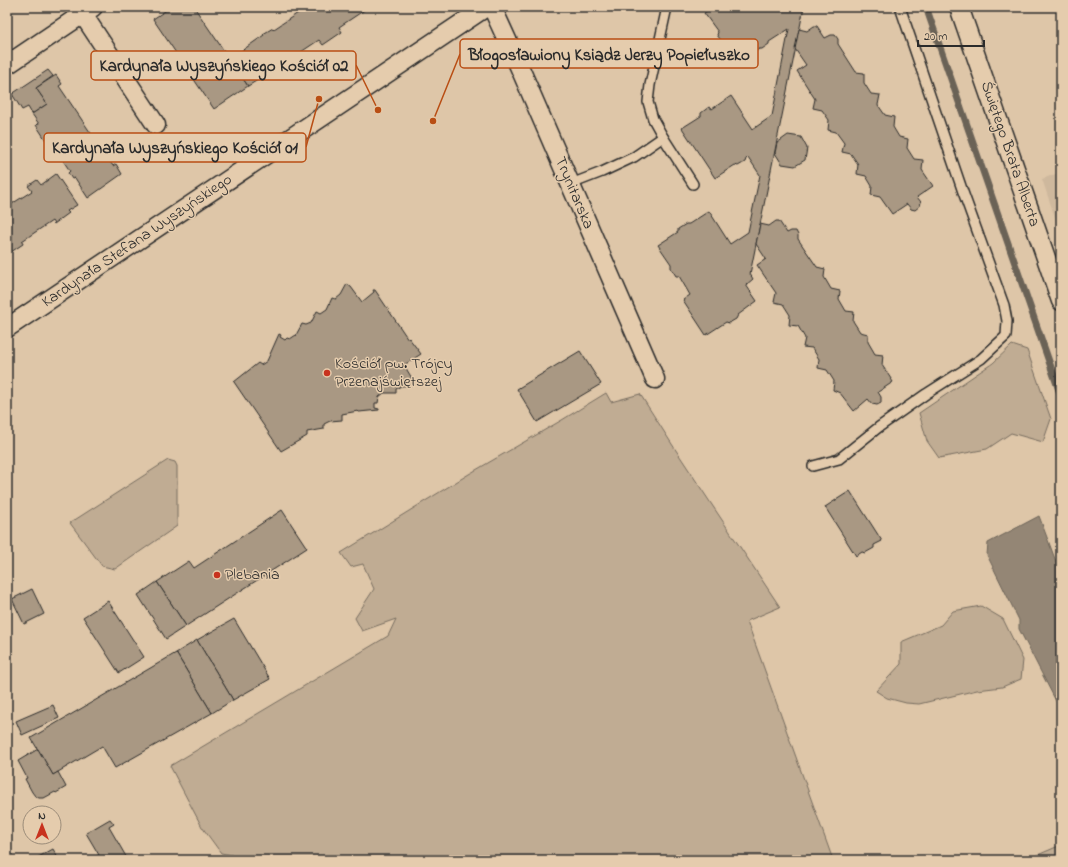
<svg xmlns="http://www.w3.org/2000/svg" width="1068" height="867" viewBox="0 0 1068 867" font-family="'Indie Flower',sans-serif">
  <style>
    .built { fill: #ceb89d }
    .green { fill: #c0ac93; stroke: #766c5f }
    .water { fill: #948675; stroke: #6a6257 }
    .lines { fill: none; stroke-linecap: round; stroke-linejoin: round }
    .stream { stroke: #6a6257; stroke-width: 7 }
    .building { fill: #a99883; stroke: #2b2b2b }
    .service-casing { stroke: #2b2b2b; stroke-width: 12 }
    .minor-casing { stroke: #2b2b2b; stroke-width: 21 }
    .service { stroke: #e5ccad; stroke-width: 9 }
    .minor { stroke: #e5ccad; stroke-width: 18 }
    .poi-dot { fill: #c8321e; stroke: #e5ccad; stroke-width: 1.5 }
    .labels { text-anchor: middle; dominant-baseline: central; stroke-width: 3; stroke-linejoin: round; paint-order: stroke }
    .street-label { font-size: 16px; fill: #2b2b2b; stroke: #e5ccad }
    .poi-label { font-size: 16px; fill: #2b2b2b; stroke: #e5ccad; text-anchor: start }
    .leader { fill: none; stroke: #b94e14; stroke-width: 1.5 }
    .callout-dot { fill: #b94e14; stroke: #e5ccad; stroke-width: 1.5 }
    .callout { fill: #e5ccad; stroke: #b94e14; stroke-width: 1.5 }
    .callout-label { font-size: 17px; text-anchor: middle; font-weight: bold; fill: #2b2b2b }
  </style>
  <rect width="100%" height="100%" fill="#dec6a8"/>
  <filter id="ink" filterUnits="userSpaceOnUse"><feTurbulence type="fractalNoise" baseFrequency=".025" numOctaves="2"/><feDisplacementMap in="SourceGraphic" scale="8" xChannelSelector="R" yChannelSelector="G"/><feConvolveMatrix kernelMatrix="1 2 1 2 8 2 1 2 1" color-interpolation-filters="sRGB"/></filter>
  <g filter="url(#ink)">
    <!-- built -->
    <polygon class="built" points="1061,172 1061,235 1042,179"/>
    <!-- green -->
    <g class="green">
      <polygon points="1012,345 1027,350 1051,419 1043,442 1011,433 987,449 939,458 927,441 919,413 993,363"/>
      <path d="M606,393L611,402L640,394C685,466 733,536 780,607L747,621L833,860H234L232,855L221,853L202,827L170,766L388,636L396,619L362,631L355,618L374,589L363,564L351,567L341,553L469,474L562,420Z"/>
      <polygon points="168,460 175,462 177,466 177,526 115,569 102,566 70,523"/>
      <polygon points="981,606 1003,619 1023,660 1021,679 1002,687 977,690 919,704 906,703 887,698 876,691 901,664 901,642 941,625 953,611"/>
      <polygon points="1061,845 1061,860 1026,860"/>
    </g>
    <!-- water -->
    <polygon class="water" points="1039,516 1061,575 1061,713 1059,707 1019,629 1019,620 987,555 988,543"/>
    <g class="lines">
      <!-- stream -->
      <polyline class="stream" points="926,7 1061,396"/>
    </g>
    <!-- building -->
    <g class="building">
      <polygon points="171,7 194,7 248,86 214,109 153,19"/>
      <polygon points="307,7 369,7 339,27 342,32 323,45 319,40 301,52 304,57 285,70 282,65 248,86 230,59 264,35 263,34 273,28 274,29"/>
      <polygon points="713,7 804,7 750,274 753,279 746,285 757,301 738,315 736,319 729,323 726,322 706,335 683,300 690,295 679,276 676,276 671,268 671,264 658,245 678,232 678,229 686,224 689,224 709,211 730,244 748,232 760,175 748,157 746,159 745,162 738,166 735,165 715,178 682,128 701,116 701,113 709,107 712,109 731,96 753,129 772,116 789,29 769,42 769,44 762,49 759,49 738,63 726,44 723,43 717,35 718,32 704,13"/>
      <polygon points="814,26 817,26 825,38 831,35 835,35 838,39 838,44 856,72 864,73 864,83 871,94 880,95 878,105 885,115 894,117 893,127 899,137 908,139 907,148 914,159 923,160 922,170 933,186 917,197 921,202 920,206 915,210 911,209 907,204 892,214 880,197 871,195 872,186 866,176 857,174 858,164 851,154 842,152 844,143 836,132 828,130 829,120 822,110 813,108 815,99 797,71 806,65 795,49 799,29 807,31"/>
      <polygon points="48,70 53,76 36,88 47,104 32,114 28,107 22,110 12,94"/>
      <polygon points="56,75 62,84 59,86 113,166 116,164 122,174 88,198 75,178 72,179 68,173 70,171 54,147 51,148 36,125 39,124 32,114 47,104 36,88"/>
      <polygon points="788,135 801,137 807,148 805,160 795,166 782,164 775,153 777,143"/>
      <polygon points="56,174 77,205 67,211 69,213 54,224 52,221 22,241 23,244 8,254 7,207 32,191 28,186 37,180 41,185"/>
      <polygon points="776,221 779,221 787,233 791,231 796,231 798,235 798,239 817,267 825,269 824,277 831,289 840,291 839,299 846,311 854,312 853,321 860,332 868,334 868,342 875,354 883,355 882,365 893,382 878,392 881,397 881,403 877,405 872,404 868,399 854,411 840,393 833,390 834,381 827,370 818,368 819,359 812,348 803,347 805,338 798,326 789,325 790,315 783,304 774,302 776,293 757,265 766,259 756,244 760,224 769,226"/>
      <polygon points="347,284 351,287 362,302 374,292 373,290 375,290 408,339 409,338 421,354 404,365 413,380 414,385 401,386 396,389 396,393 384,393 379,397 378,403 375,403 375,408 379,409 379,410 359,412 358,411 342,414 342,420 330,421 324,424 324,429 307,432 307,436 281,451 234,382 258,363 261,365 267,361 279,334 281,335 280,337 285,340 287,338 290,339 296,335 302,324 306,325 311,323 317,311 321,313 327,309 332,298 336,299 341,295"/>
      <polygon points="580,351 601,384 537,422 517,389"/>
      <polygon points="850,491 882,541 874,545 874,548 865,553 862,552 856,556 825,507"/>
      <polygon points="282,510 307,548 186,626 157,582 189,561 194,568"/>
      <polygon points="157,582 186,626 166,639 138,595"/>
      <polygon points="32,589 44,614 24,624 12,599"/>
      <polygon points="108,601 144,657 119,673 83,617"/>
      <polygon points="234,619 270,679 233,700 197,640"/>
      <polygon points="197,640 233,700 212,713 176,653"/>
      <polygon points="176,653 212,713 115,768 102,746 53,775 31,738"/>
      <polygon points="53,705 59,718 22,735 16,721"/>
      <polygon points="38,749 53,775 58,772 66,787 56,793 55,792 44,798 39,798 35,796 32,792 25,779 27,778 18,761"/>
      <polygon points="110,819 114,824 109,827 128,860 93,860 92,859 99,855 86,833"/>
      <polygon points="53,849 59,860 33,860"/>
    </g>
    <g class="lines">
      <!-- service casing -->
      <g class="service-casing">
        <g id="service">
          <polyline points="663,137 693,184"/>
          <polyline points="571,184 602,172 634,157 663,137 653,119 648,102 650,85 667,7"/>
          <polyline points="813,466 839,459 879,427 926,394 981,359 1006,336 1007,321 1004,305 963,192 900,7"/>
        </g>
      </g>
      <!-- minor casing -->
      <g class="minor-casing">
        <g id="minor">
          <polyline points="78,7 156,125"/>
          <polyline points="492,7 519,66 655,379"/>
          <polyline points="959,7 1061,301"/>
          <polyline points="7,65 93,7"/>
          <polyline points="7,328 486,7"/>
        </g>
      </g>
      <!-- service -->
      <use href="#service" class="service"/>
      <!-- minor -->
      <use href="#minor" class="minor"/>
    </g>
  </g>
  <!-- markers -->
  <g class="poi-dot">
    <circle cx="327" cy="373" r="4"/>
    <circle cx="217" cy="575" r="4"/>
  </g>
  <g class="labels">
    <!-- street labels -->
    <g class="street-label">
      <text transform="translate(1010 154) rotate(71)">Świętego Brata Alberta</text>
      <text transform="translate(574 193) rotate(67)">Trynitarska</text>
      <text transform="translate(137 241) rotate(-34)">Kardynała Stefana Wyszyńskiego</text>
    </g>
    <!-- poi labels -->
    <g class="poi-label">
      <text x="335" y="364">Kościół pw. Trójcy<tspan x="335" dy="18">Przenajświętszej</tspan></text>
      <text x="225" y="575">Plebania</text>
    </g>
  </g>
  <!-- callouts -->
  <path class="leader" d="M433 121L460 54M378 110L356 65M319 99L306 147"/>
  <g class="callout-dot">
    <circle cx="433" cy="121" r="4"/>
    <circle cx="378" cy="110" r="4"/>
    <circle cx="319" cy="99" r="4"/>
  </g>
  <g class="callout">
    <rect x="460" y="39" width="298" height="29" rx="4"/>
    <rect x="91" y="51" width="265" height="29" rx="4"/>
    <rect x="44" y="133" width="262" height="29" rx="4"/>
  </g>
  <g class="callout-label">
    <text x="609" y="60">Błogosławiony Ksiądz Jerzy Popiełuszko</text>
    <text x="224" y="71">Kardynała Wyszyńskiego Kościół 02</text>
    <text x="175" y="153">Kardynała Wyszyńskiego Kościół 01</text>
  </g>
  <!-- margin -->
  <rect width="1068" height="867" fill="none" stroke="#e5ccad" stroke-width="24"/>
  <rect x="12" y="12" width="1044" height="843" fill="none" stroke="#2b2b2b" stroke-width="1.5" filter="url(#ink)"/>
  <!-- north arrow -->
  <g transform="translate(42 825)"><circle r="19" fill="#e5ccad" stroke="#9b8c79"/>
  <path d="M0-3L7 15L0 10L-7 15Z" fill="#c8321e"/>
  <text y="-6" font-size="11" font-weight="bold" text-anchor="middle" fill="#2b2b2b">N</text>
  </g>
  <!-- scale -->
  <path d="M918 40v6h66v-6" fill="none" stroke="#2b2b2b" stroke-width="2"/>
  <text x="924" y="40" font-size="12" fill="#2b2b2b" stroke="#e5ccad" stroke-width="3" paint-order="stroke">20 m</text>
</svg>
